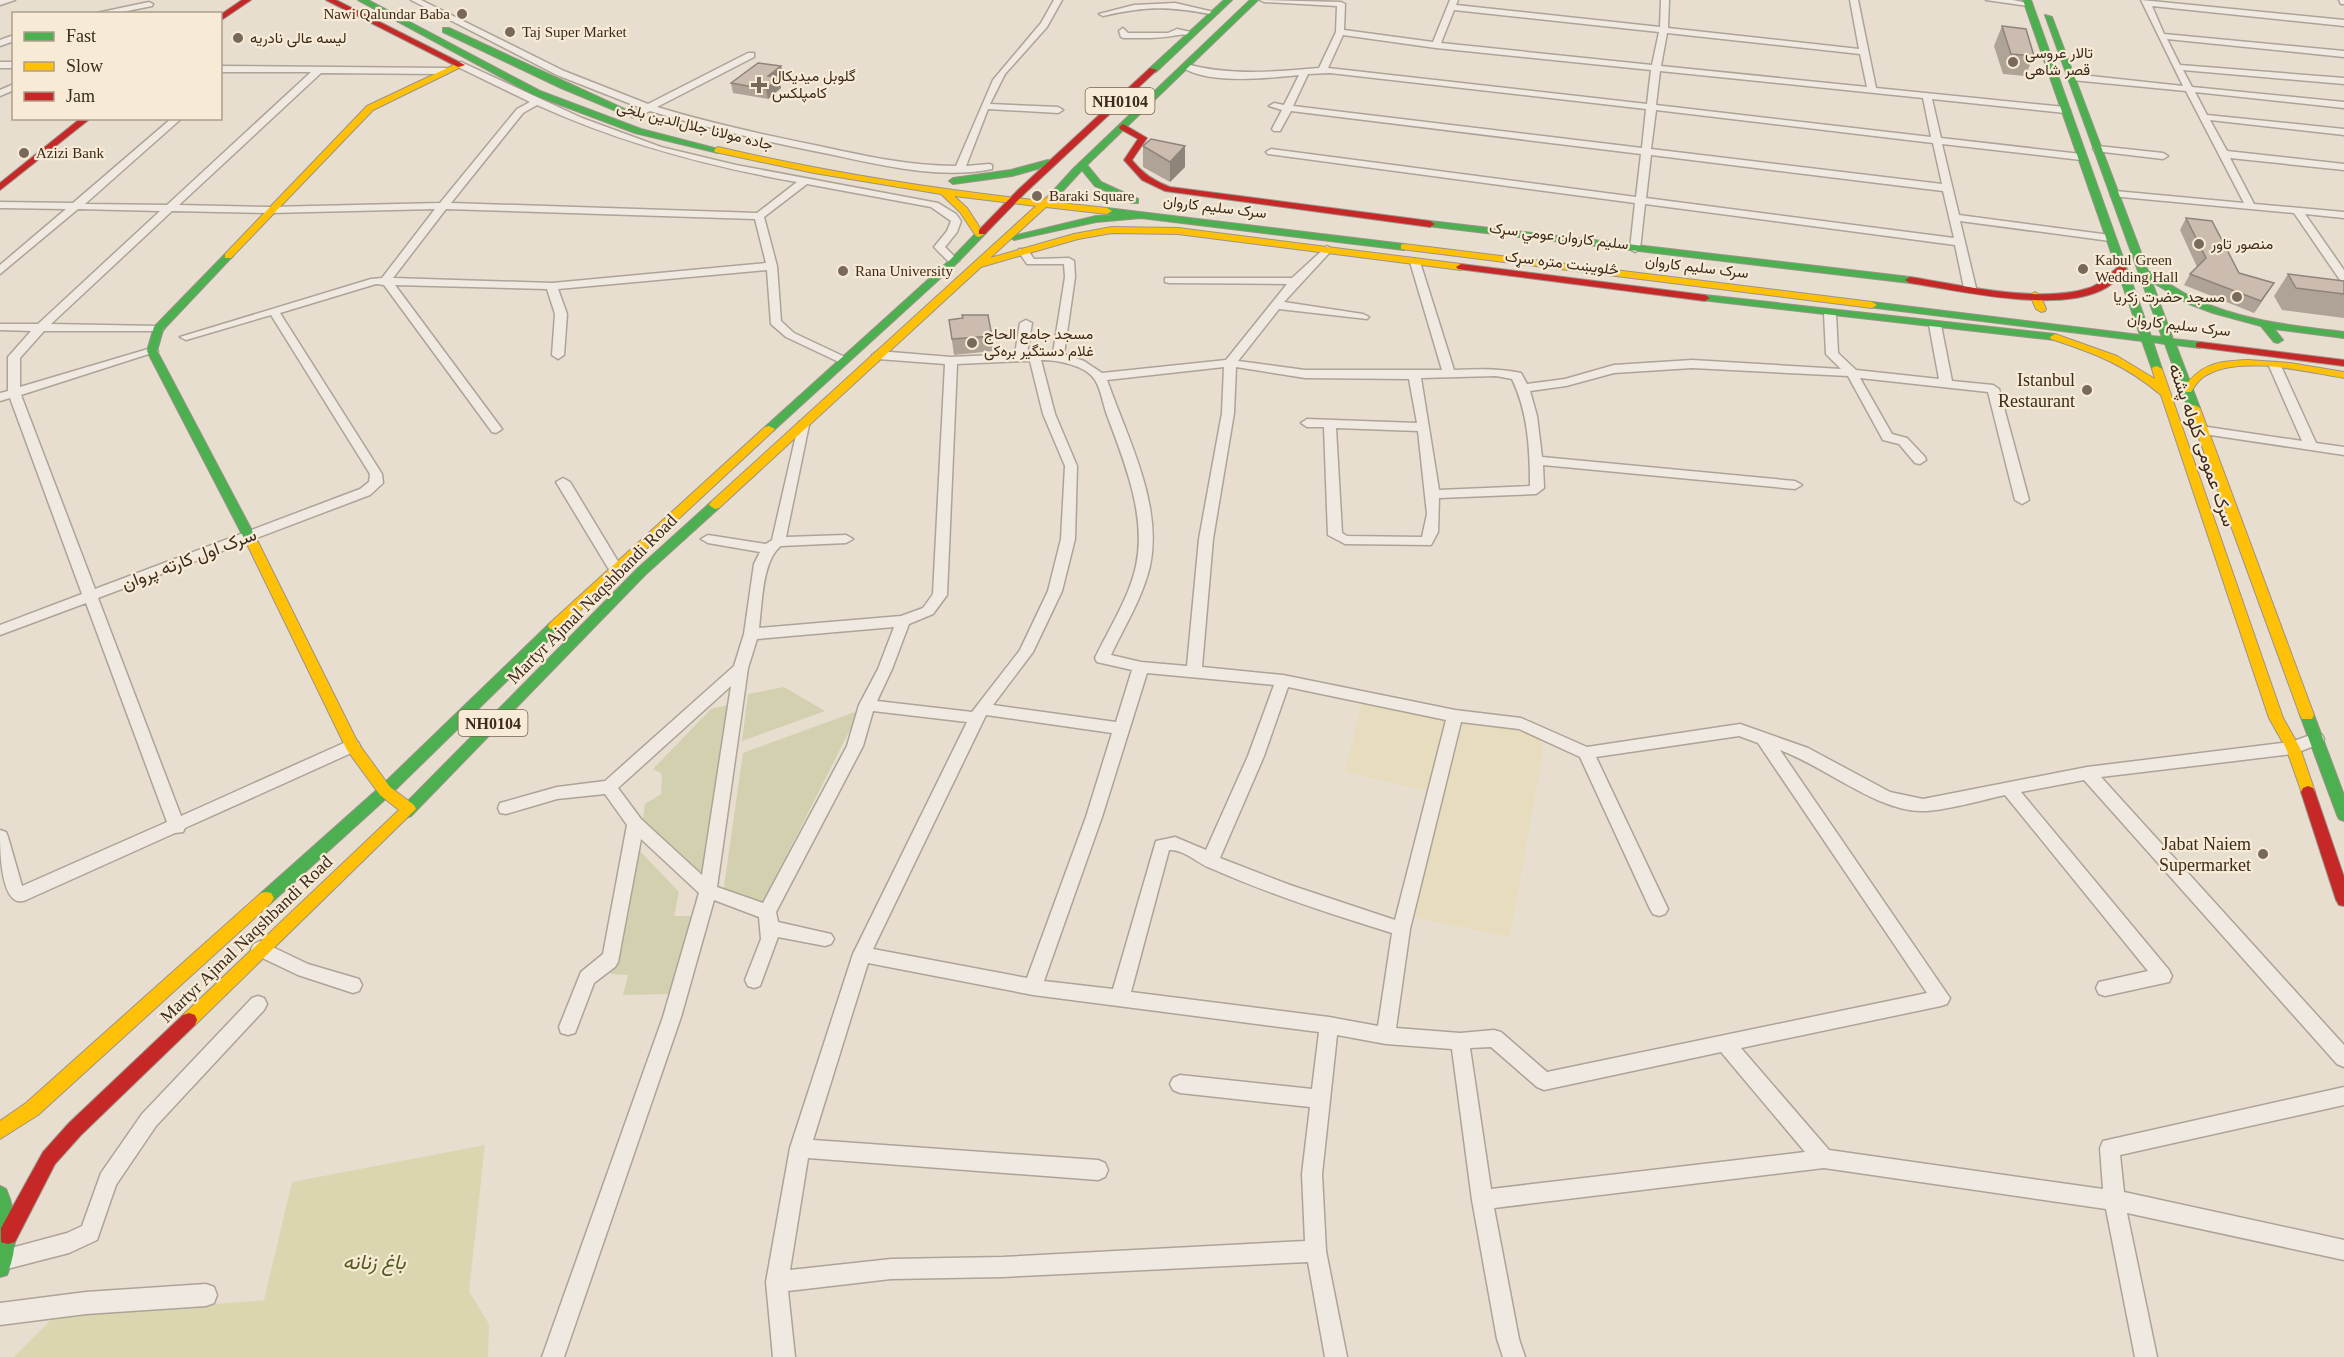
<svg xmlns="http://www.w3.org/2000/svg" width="2344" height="1357" viewBox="0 0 2344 1357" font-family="'Times New Roman',Vazirmatn,serif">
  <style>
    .farmland { fill: #e8dcbe }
    .green { fill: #dad7b0 }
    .cemetery { fill: #d3d0b0 }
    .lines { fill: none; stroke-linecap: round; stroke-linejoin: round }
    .street-casing { stroke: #ada397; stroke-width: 3 }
    .fast-casing { stroke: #9c9388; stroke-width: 2 }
    .slow-casing { stroke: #9c9388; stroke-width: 2 }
    .jam-casing { stroke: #9c9388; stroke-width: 2 }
    .street { fill: #efe9e1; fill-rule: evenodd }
    .fast { fill: #4caf50; fill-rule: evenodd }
    .slow { fill: #ffc107; fill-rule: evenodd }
    .jam { fill: #c62828; fill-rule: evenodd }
    .wall { fill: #afa296 }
    .shaded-wall { fill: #8f847a }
    .building { fill: #ccbcaf; stroke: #8f847a; stroke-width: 1.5 }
    .poi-dot { fill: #78695c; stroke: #f8ebd5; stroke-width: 2 }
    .labels { text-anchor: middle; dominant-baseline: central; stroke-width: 4.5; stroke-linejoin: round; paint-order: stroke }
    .far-poi-label { font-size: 15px; fill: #3d2a1e; stroke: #f8ebd5; text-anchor: start }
    .far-street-label { font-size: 15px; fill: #3d2a1e; stroke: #f8ebd5 }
    .shield { fill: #f8ebd5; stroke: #756455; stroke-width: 1.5 }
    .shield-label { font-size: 16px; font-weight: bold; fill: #3d2a1e }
    .poi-label { font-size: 18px; fill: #3d2a1e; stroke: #f8ebd5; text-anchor: end }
    .street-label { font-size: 18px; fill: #3d2a1e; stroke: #f8ebd5 }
    .near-park-label { font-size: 21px; font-style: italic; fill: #525b23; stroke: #f8ebd5 }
  </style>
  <rect width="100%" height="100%" fill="#e7decf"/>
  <!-- farmland -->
  <polygon class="farmland" points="1364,694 1535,721 1543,751 1510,937 1412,917 1437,793 1345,772"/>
  <!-- green -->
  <polygon class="green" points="485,1145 469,1291 489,1324 488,1357 14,1357 54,1317 264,1300 292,1182"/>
  <!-- cemetery -->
  <g class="cemetery">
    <polygon points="784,687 825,711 742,741 748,694"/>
    <polygon points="728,705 700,883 642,824 645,804 661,794 662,774 653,769 711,709"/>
    <polygon points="860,710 760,908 723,894 743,753"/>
    <polygon points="637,848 679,892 674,916 691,916 671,994 623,995 628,975 611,974"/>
  </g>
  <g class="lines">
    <!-- street casing -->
    <g class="street-casing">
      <g id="street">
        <polygon points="0,0 15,0 0,5"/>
        <path d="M411,0H421L564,71L648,104L748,53H754V57L657,107C710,123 764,135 819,146C864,156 910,166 956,166L993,80L1041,23L1054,0H1062L1047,27L1005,74L990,104L1058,107L1063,110L1058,113L988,109L966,166L989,164L992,165V169C940,180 880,165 829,154C769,142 709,129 650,111L638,117H632V113L641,108L557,75Z"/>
        <path d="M1260,0L1341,2L1345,4L1344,30L1433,42L1450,0H1458L1456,5L1660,27L1661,0H1669L1668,28L1859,49L1850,0H1858L1876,88L2065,107L2070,110L2065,113L1932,99L1941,138L2081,154L2086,157L2081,160L1942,144L1959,215L2110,235L2115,238L2110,241L1960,221L1976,288L1970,291L1964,288L1955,245L1645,204L1640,249L1635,252L1630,249L1635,203L1268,154L1266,152L1271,149L1636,197L1641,154L1291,111L1280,131H1274L1272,129L1282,110L1269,106L1274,103L1284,105L1299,75C1268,78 1208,85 1182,67L1186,64C1230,76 1274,72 1319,68L1336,32L1337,6L1264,2ZM1454,10L1659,32L1652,65L1441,43ZM1667,33L1860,54L1867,87L1661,66ZM1343,35L1436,48L1651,70L1647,104L1328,68ZM1660,71L1923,98L1931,137L1656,105ZM1330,73L1646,109L1642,148L1293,106L1308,74ZM1656,110L1933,143L1942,184L1651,149ZM1651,155L1943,191L1954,238L1646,198Z"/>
        <polygon points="1986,0 2013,0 2032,4 2028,6"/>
        <polygon points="2141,0 2344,20 2344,26 2152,6 2164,34 2344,51 2344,57 2167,39 2180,65 2344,78 2344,84 2183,70 2192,87 2344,102 2344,108 2195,92 2207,115 2344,129 2344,135 2210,120 2227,151 2344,164 2344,170 2230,158 2254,204 2344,212 2344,218 2305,214 2344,270 2344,281 2340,280 2294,213 2111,196 2111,192 2115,191 2244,203 2186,91 2072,80 2068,77 2072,74 2183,86"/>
        <polygon points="2339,0 2344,0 2344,4 2341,4"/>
        <polygon points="149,2 153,4 152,6 112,14 92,14"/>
        <path d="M1175,3L1218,13L1214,15C1170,6 1147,6 1103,16L1099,14L1134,5Z"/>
        <path d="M1123,28L1128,33H1168L1177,29L1196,33C1190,37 1185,33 1178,35C1160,39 1142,38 1124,38L1121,37L1119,31Z"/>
        <polygon points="11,36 14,36 14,41 0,46 0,40"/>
        <rect x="0" y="62" width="14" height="6"/>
        <path d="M461,62L582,118L661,147L736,165L938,203L956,214L961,221L957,232L945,247L959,261L950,263L934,247L947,231L951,221L931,207L807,184L764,217L777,266L781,321L794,333L847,358V362L843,364L786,337L771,324L767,270L558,289L567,314L564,355L558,359L552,355L555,314L547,289L395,285L502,429L496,433L492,432L384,285L376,284L280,313L382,474L383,483L370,495L98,598L181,816L346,742H358L360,746L358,750L185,828L183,832L175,833L26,900C0,911 0,847 0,830L6,832L8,837L22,886L167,822L86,603L0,635V625L82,594L10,398L0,401V393L8,391V357L31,331L0,330V324H38L160,211L78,209L0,274V265L66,209L0,208V202L73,203L172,118H182L85,204L167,205L311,72H220V66L446,68L450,71L446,74L321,73L179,205L270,207L440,203L517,109L530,102L458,67V63ZM537,105C621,143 706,166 797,182L757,213L451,203L523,113ZM435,209L382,278L371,279L180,337L186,340L271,315L370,474L369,482L360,489L95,589L21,395L158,351L152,347L148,349L20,387V358L44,331H162L164,329L158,326L51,324L172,211L270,213ZM446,209L755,219L766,263L552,283L393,278Z"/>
        <polygon points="14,84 14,90 0,96 0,90"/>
        <polygon points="2098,146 2163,153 2168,156 2163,159 2095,151 2093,149"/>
        <path d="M1327,246L1332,249L1331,251L1284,302L1363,314L1369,317L1367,319L1279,309L1238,361L1305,370H1442L1410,262L1415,259L1420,262L1454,370C1477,369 1498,368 1521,373L1527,384L1565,379L1614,365L1692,360L1841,369L1826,354L1824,313L1830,310L1836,313L1838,353L1856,370L1939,379L1929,325L1935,322L1941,325L1952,381L1993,385L1999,389L2029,500L2022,504L2015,500L1988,392L1860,378L1892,434L1907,438L1925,457L1926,460L1920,464L1915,463L1899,444L1883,440L1848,376L1692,368L1614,373L1566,386L1530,391L1537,416L1542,457L1795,481L1802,485L1795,489L1543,465L1544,488L1536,494L1439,498L1438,532L1431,545L1345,544L1328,535L1324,427H1307L1301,423L1307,419L1417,423L1409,379L1305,378L1236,367L1234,413L1213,539L1202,667L1283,675L1455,710L1521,718L1587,747L1740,724L1808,748L1890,792L1923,799L2087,767L2291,742L2316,733L2322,735L2324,739L2322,743L2293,754L2101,777L2344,1045V1067L2337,1064L2084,780L2021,792L2169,970L2172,976L2169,982L2105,996L2099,994L2096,988L2099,982L2148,971L2005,795C1983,800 1944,811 1923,811C1878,812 1824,766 1780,750L1950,998L1947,1004L1941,1006L1741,1048L1829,1150L2103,1189L2100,1148L2103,1141L2344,1087V1105L2120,1155L2124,1192L2344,1240V1260L2127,1213L2157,1357H2135L2106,1209L1824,1168L1494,1208L1519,1339L1525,1357H1503L1497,1339L1472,1200L1452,1049L1386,1044L1337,1035L1322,1174L1326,1251L1347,1357H1325L1308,1262L1003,1277L891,1279L788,1291L795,1357H773L766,1282L790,1148L853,954L967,722L873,711L863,746L776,912L778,922L831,934L834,939L831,944L825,946L778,937L760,986L754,988L748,986L745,980L761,939L759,917L714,900L681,1017L564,1357H542L663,1017L699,893L641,839L618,962L615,967L594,983L575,1033L568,1035L561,1033L559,1027L581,972L603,954L627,825L605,794L557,799L506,814L500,813L498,808L500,803L557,787L605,781L734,666L744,634L754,564L760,552L708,543L701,539L708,535L766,544L772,540L799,422L803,421L809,425L786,537L846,535L853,539L846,543L781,546C762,560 762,605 759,628L901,616L923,608L933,594L945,364L878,359L872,355L878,351L951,357L1015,354L1020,323L1026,320L1032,323L1027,354L1053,353L1065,277L1064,264H1027L1018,251L1019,249H1027L1034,259L1069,258L1074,261L1075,277L1064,354L1084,361L1102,373L1226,360L1287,284L1169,283L1165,282V278H1292ZM1041,360C1057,360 1086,365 1095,380C1101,389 1103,404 1107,415C1124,461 1147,516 1136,566C1129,598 1109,629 1095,658L1097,662L1132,670L1116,722L993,705L1033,652L1062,591L1075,539L1077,466L1055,414ZM1024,361H1030L1043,414L1065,466L1061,539L1048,591L1020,650L972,712L877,701L892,669L909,624L933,614L947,595L957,364ZM1224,367L1222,413L1199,539L1187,666L1141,662L1111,655C1124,627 1143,597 1150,566C1163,504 1127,437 1107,380ZM1496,376L1512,379C1528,412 1530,449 1530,486L1439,490L1421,378ZM1336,428L1418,431L1427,514L1422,537L1347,536L1342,533ZM894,627L878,669L859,705L847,746L763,903L717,887L748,668L757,639ZM1147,673L1274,685L1248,756L1206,850L1175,837L1156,841L1113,989L1044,981L1102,817ZM731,686L702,875L641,819L618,788ZM1288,687L1446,720L1395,920L1290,885L1220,858L1264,756ZM986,715L1112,733L1086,817L1027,978L873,949ZM1461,722L1519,729L1580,757L1650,909L1653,914L1659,916L1665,914L1668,909L1596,757L1739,736L1758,743L1927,993L1547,1072L1501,1032L1494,1030L1460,1033L1396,1028L1410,929ZM1169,850C1184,849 1197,863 1210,868C1269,894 1330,914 1392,933L1378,1026L1329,1017L1131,992ZM868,963L1033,995L1319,1032L1312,1089L1180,1075L1173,1078L1170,1084L1173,1090L1180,1093L1310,1107L1302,1174L1305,1241L1003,1257L891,1259L790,1270L808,1158L1098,1180L1105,1177L1108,1170L1105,1163L1098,1160L813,1140ZM1491,1047L1537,1087L1544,1090L1721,1052L1805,1152L1491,1189L1470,1048Z"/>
        <polygon points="2275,362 2281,366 2316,443 2344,447 2344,455 2197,433 2197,427 2201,426 2302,441 2269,366"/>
        <polygon points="563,478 570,482 622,568 620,571 610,571 608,568 556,482"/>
        <polygon points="260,941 308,964 359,979 362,985 359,991 353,993 298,975 254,954 251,949 254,944"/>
        <polygon points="258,996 264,998 267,1004 264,1010 156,1126 116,1185 97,1240 69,1253 3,1270 0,1269 0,1251 67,1233 82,1226 101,1173 142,1114 252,998"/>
        <polygon points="206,1284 214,1287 217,1295 214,1303 206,1306 86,1314 0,1325 0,1303 86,1292"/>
      </g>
    </g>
    <!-- fast casing -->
    <g class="fast-casing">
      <g id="fast">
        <polygon points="358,0 368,0 540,91 641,129 722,150 718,153 635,133 534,95"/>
        <polygon points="1224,0 1232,0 1156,72 1150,72 1150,68"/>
        <polygon points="1250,0 1258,0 1087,165 1101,182 1138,199 1138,203 1132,203 1095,186 1082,170 1059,195 1053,195 1053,191 1073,169"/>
        <path d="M2023,0H2031L2151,336L2162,337L2045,15L2052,17L2148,271C2164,280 2179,291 2195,299C2242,321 2294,326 2344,332V338L2274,329L2283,340L2278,343L2274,342L2261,326L2213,313L2189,304L2152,282L2173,339L2200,342L2205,345L2200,348L2176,345L2200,408L2194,411L2188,408L2165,344L2153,342L2162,369L2157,372L2152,369L2142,341L1868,307L1867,305L1872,302L2140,335Z"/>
        <polygon points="443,28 449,28 633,113 626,115 561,88 443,32"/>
        <polygon points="1048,160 1051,161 1051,165 1012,176 953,184 949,181 953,178 1011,170"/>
        <polygon points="1107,208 1404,244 1409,247 1404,250 1141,218 1096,222 1014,240 1009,237 1096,216 1114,215 1104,213 1104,209"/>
        <polygon points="1430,221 1910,277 1915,280 1910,283 1427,226 1425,224"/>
        <polygon points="979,230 987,232 957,263 773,431 765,431 765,427 951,259"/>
        <polygon points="228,253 233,256 231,258 163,330 157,351 258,542 252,546 246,542 147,351 154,327 225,254"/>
        <polygon points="1705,295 2055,334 2060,337 2055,340 1701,300 1701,296"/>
        <polygon points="715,501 721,505 719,508 645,575 411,816 406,818 401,816 399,812 401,808 637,569 711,502"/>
        <polygon points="555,621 560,623 562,626 560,629 390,795 271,903 266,904 261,903 258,898 261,893 380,787 550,623"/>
        <polygon points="2307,710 2312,711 2314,715 2344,795 2344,821 2339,819 2337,815 2300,715 2302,711"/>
        <path d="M0,1186L6,1189C18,1216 18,1248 7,1275L0,1277Z"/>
      </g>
    </g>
    <!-- slow casing -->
    <g class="slow-casing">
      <g id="slow">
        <polygon points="458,63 465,65 373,110 231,258 225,258 225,254 367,106"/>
        <path d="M718,147C825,172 933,189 1042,201L1056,190L1061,193L1051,202L1107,208L1112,211L1107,214L1046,207L990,258L1074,234L1112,227L1178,228L1461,264L1466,267L1461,270L1178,234L1112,233L1078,239L981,267L719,508L715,509L709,505L711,502L1036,206L954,196L967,208L984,234L979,237L976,236L960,212L941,194L814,173L715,152L714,150Z"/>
        <polygon points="1404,244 1872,302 1877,305 1872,308 1401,249 1401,245"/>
        <polygon points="2035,292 2040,295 2046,309 2045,311 2041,312 2036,309 2030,295"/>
        <path d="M2055,334L2117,356L2155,379L2152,369L2153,367L2157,366L2162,369L2283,718L2300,748L2315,792L2313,796H2303L2286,748L2269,718L2161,395C2126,365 2094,353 2051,339L2050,337Z"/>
        <path d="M2248,360L2290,363L2344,372V378C2307,372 2235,353 2202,378C2198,381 2194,387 2191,392H2183L2182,390C2200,364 2217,361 2248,360Z"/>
        <polygon points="2194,405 2200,408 2314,715 2312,719 2302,719 2300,715 2188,408"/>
        <polygon points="769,426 775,429 773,431 560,629 550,629 548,626 550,623 765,427"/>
        <polygon points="252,538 258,542 358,743 390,787 414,805 416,809 195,1025 189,1027 183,1025 181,1020 183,1015 399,810 380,795 347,750 246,542"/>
        <polygon points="266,892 271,893 274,898 271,903 38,1115 0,1139 0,1121 26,1103 261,893"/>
      </g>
    </g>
    <!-- jam casing -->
    <g class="jam-casing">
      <g id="jam">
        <polygon points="242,0 251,0 220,21 220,15"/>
        <polygon points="326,0 336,0 465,65 458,67"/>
        <polygon points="1150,68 1157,70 1025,193 985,234 979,234 979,230 1019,189"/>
        <polygon points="81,118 91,118 0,190 0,183"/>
        <path d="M1123,124L1147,138L1132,160C1142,173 1154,181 1170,187L1430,221L1435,224L1430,227L1165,191L1142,180L1124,160L1138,139L1120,129L1119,127Z"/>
        <polygon points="1461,264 1705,295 1710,298 1705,301 1458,269 1456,267"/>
        <path d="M2123,265L2126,266V270C2119,278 2111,286 2102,290C2055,313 1960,291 1910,283L1905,280L1910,277C1961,285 2040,304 2089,288C2103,284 2110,270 2123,265Z"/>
        <polygon points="2200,342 2344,360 2344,366 2196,347 2196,343"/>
        <polygon points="2308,786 2313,788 2315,792 2344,877 2344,906 2339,905 2336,900 2301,792 2303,788"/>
        <polygon points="189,1013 195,1015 197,1020 195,1025 81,1135 55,1164 15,1242 8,1244 1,1242 1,1228 43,1152 69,1123 183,1015"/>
      </g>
    </g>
    <!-- street -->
    <use href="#street" class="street"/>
    <!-- fast -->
    <use href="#fast" class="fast"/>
    <!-- slow -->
    <use href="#slow" class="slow"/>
    <!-- jam -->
    <use href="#jam" class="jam"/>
  </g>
  <!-- wall -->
  <g class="wall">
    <polygon points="2002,26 2034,56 2025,76 2003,74 1994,46"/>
    <polygon points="781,66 783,76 779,80 781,88 768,99 733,93 731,83"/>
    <polygon points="1143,146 1185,167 1170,182 1143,167"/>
    <polygon points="2186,218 2239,273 2274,283 2254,313 2184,285 2190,274 2197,267 2180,230"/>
    <polygon points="2288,274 2344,281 2344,318 2282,310 2274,296"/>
    <polygon points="949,320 992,336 993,351 954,355"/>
  </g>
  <!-- shaded-wall -->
  <g class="shaded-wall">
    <polygon points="781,66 783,76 779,80 781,88 768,99 766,89 768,76"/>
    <polygon points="1185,146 1185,167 1170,182 1170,162"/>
    <polygon points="2274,283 2254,313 2261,301"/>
  </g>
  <!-- building -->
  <g class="building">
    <polygon points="2002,26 2026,29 2034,56 2011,54"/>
    <polygon points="758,63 781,66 768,76 779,78 766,89 731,83"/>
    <polygon points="1151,139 1185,146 1170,162 1143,146"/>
    <polygon points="2186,218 2212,221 2239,273 2274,283 2261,301 2190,274 2206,258"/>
    <polygon points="2288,274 2344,281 2344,294 2296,288"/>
    <polygon points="962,315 988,315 992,336 952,339 949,320 963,318"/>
  </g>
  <!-- markers -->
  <g class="poi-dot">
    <circle cx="462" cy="14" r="6"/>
    <circle cx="510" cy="32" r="6"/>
    <circle cx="238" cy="38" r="6"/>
    <circle cx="2013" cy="62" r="6"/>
    <path d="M756 76h6v6h6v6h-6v6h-6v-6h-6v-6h6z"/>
    <circle cx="24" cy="153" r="6"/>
    <circle cx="1037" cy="196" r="6"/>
    <circle cx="2199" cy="244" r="6"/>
    <circle cx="2083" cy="269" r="6"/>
    <circle cx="843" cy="271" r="6"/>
    <circle cx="2237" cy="297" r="6"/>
    <circle cx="972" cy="343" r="6"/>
    <circle cx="2087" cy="390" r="6"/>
    <circle cx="2263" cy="854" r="6"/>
  </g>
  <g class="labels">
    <!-- far-poi labels -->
    <g class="far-poi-label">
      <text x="450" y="14" text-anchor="end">Nawi Qalundar Baba</text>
      <text x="522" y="32">Taj Super Market</text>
      <text x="250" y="38">لیسه عالی نادریه</text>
      <text x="2025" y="53">تالار عروسی<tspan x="2025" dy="17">قصر شاهی</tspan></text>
      <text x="772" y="76">گلوبل میدیکال<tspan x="772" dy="17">کامپلکس</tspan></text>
      <text x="36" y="153">Azizi Bank</text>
      <text x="1049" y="196">Baraki Square</text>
      <text x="2211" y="244">منصور تاور</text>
      <text x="2095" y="260">Kabul Green<tspan x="2095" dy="17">Wedding Hall</tspan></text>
      <text x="855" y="271">Rana University</text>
      <text x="2225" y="297" text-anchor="end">مسجد حضرت زکریا</text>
      <text x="984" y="334">مسجد جامع الحاج<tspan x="984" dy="17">غلام دستگیر بره‌کی</tspan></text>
    </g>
    <!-- far-street labels -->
    <g class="far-street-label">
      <text transform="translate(695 126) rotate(14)">جاده مولانا جلال‌الدین بلخی</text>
      <text transform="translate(1215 207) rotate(7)">سرک سلیم کاروان</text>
      <text transform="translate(1559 236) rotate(7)">سلیم کاروان عومي سړک</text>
      <text transform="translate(1562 263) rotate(7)">څلویښت متره سړک</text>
      <text transform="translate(1697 267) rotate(7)">سرک سلیم کاروان</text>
      <text transform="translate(2179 325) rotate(7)">سرک سلیم کاروان</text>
    </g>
    <!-- shield labels -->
    <g class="shield">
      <rect x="1085.5" y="88" width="69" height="26" rx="4.5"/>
      <rect x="458.5" y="710" width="69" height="26" rx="4.5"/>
    </g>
    <g class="shield-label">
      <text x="1120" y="101">NH0104</text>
      <text x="493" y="723">NH0104</text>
    </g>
    <!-- poi labels -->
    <g class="poi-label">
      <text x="2075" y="380">Istanbul<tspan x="2075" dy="21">Restaurant</tspan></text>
      <text x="2251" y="844">Jabat Naiem<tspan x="2251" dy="21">Supermarket</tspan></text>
    </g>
    <!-- street labels -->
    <g class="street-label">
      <text transform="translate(2202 445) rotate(71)">سرک عمومی کلوله پشته</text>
      <text transform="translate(189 559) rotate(-21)">سرک اول کارته پروان</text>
      <text transform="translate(592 599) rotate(-45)">Martyr Ajmal Naqshbandi Road</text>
      <text transform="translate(246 939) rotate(-44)">Martyr Ajmal Naqshbandi Road</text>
    </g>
    <!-- near-park labels -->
    <g class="near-park-label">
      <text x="374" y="1262">باغ زنانه</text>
    </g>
  </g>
  <!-- legend -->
  <rect x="12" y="12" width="210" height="108" fill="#f8ebd5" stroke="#ad9e8c" stroke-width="1.5"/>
  <rect x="24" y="32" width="30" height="9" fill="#4caf50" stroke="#ad9e8c" stroke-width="1.5"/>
  <text x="66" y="42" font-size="18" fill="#3d2a1e">Fast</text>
  <rect x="24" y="62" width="30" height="9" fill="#ffc107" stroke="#ad9e8c" stroke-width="1.5"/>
  <text x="66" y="72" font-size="18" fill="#3d2a1e">Slow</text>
  <rect x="24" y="92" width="30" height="9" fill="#c62828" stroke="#ad9e8c" stroke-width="1.5"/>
  <text x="66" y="102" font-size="18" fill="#3d2a1e">Jam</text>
</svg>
